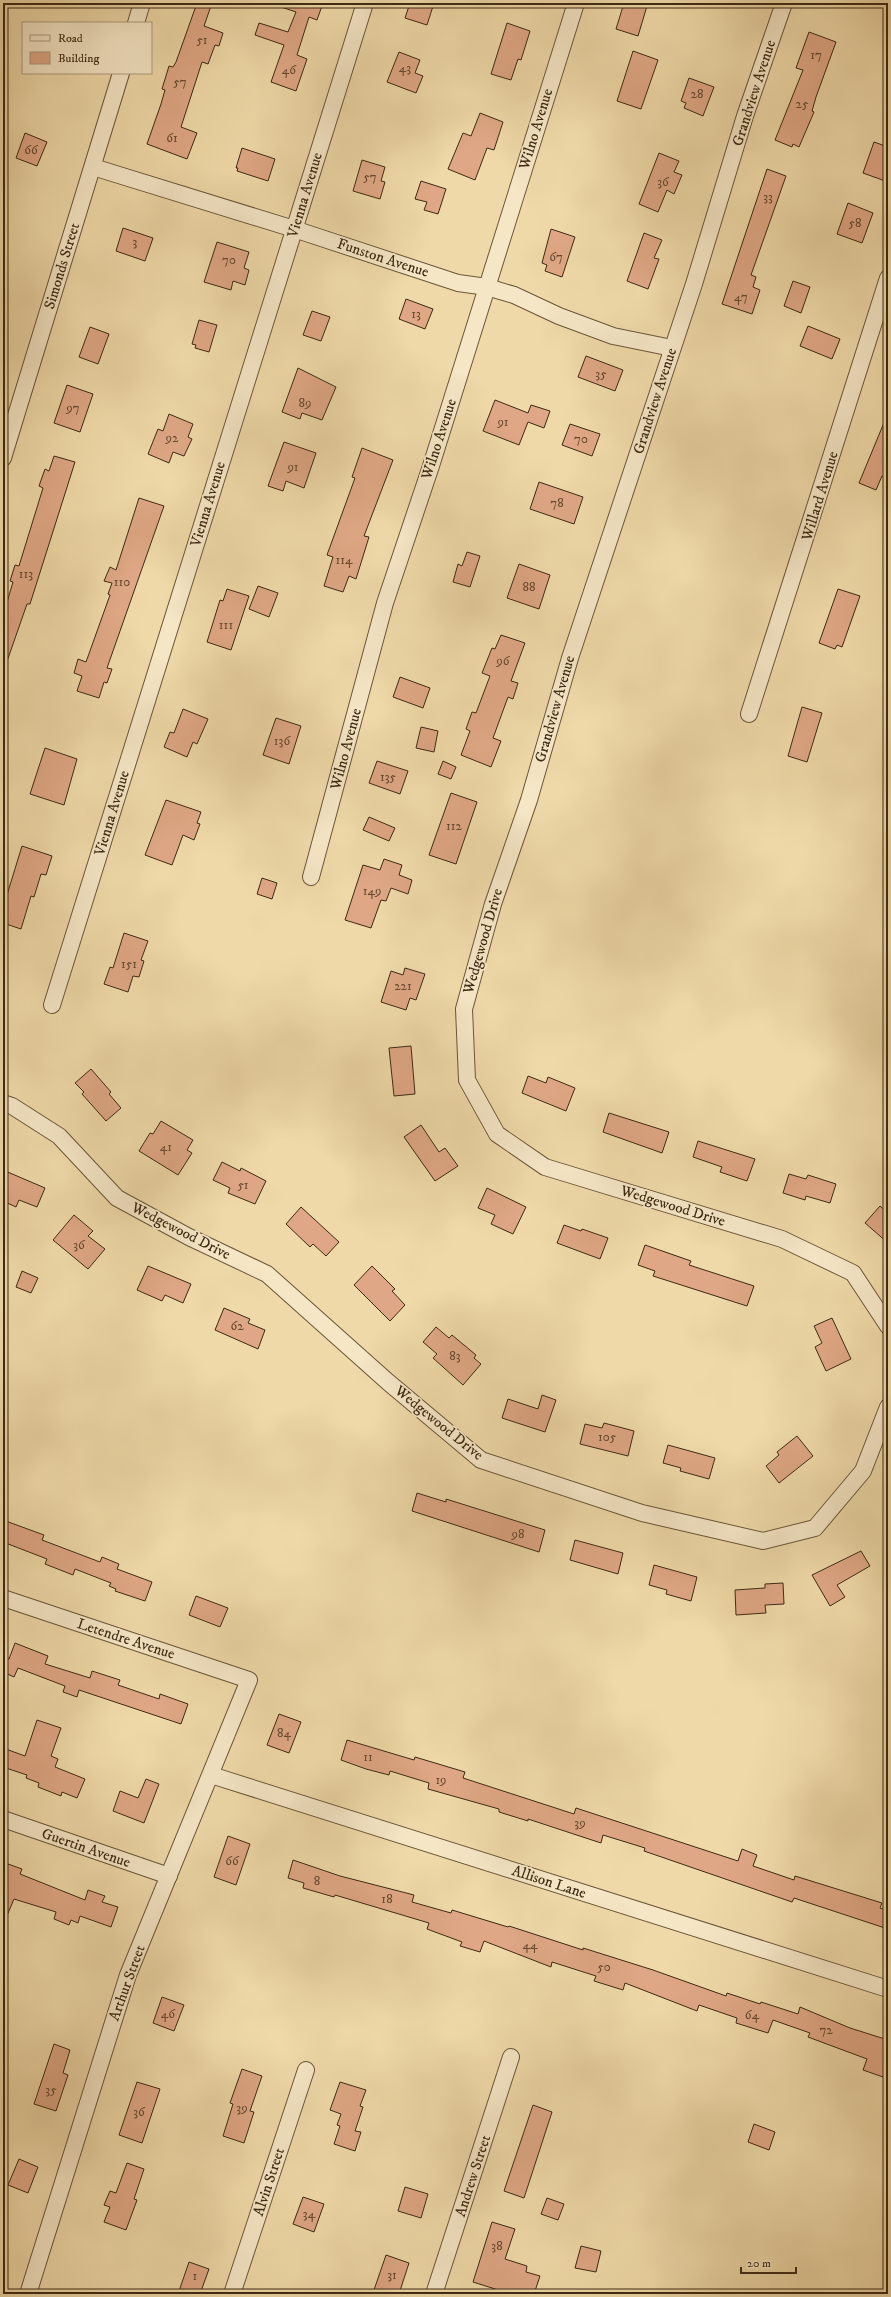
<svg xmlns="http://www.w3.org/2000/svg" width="891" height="2297" viewBox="0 0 891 2297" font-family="'IM FELL DW Pica',serif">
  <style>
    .building { fill: #dfa785; stroke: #3d2a12 }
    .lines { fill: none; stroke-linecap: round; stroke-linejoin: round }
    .minor-casing { stroke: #6a5638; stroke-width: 18 }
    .minor { stroke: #f5e6c6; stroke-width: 16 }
    .labels { text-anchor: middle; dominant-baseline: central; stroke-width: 3.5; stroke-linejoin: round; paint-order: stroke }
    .number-label { font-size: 13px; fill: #66492f }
    .street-label { font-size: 15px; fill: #3d2a12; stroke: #f5e6c6 }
  </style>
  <rect width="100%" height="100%" fill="#efd9a8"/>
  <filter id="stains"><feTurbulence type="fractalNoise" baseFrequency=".005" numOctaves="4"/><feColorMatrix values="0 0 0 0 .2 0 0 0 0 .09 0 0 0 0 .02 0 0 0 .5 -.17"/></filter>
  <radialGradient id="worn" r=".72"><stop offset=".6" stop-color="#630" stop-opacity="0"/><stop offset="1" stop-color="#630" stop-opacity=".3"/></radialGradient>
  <!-- building -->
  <g class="building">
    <polygon points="197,3 212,3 204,26 223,33 219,46 215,45 208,64 202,62 181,127 197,133 187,159 147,144 161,104 165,90 162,89 169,66 173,67 176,62"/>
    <polygon points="275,3 323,3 317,20 309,17 297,55 307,59 296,91 271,82 284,45 255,35 259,23 288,32 296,12 275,5"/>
    <polygon points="410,3 434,3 427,25 405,18"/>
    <polygon points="624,3 639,3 647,6 638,36 616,29"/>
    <polygon points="507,23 530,31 521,60 518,59 511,80 491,74"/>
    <polygon points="809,32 836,42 816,97 812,111 814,112 799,147 793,144 792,147 775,140 803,70 796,68"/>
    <polygon points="633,51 658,60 641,109 617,101"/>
    <polygon points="399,52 420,60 415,73 423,76 416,93 387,82"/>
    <polygon points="689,78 714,87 703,116 684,108 686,103 681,101"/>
    <polygon points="480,113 503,122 494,150 487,148 475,180 448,169 463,133 471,136"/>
    <polygon points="25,133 47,142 37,166 16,158"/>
    <polygon points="874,142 888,147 888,182 863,173"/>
    <polygon points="242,148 275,159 268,181 237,171 238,168 236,168"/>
    <polygon points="659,153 679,161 674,172 682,175 674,194 667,190 658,212 639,204"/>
    <polygon points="362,160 385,167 381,181 385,182 380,199 353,191"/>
    <polygon points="767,169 786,176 751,275 756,277 753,287 760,290 752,314 722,304"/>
    <polygon points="421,181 446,189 438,214 424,210 427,202 415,199"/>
    <polygon points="848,203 873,213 862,243 837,234"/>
    <polygon points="123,228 153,238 145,261 116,251"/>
    <polygon points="551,229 575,237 562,277 545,271 547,265 542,263"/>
    <polygon points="644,233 662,240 654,258 659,259 648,289 627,281"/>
    <polygon points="217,242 249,252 244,268 249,270 245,285 233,281 231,290 204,282"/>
    <polygon points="793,281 810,287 801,313 784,306"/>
    <polygon points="406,299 433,309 425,329 399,319"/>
    <polygon points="312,311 330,317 321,341 303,335"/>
    <polygon points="199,320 217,325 209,352 195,348 196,345 192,344"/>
    <polygon points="808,326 840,339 832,359 800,346"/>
    <polygon points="90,327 109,334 98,364 79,357"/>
    <polygon points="586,356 623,370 615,391 578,377"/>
    <polygon points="298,368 336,387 322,420 302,413 300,419 282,412"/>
    <polygon points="67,385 93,394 80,432 54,423"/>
    <polygon points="495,400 528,413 531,405 550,411 544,428 528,422 519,445 483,431"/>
    <polygon points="888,413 888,478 882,476 876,490 859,483"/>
    <polygon points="169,414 193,424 188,437 192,439 184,456 173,452 169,463 148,454 158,429 163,431"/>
    <polygon points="570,424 600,434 592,456 562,445"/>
    <polygon points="284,442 316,453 304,488 286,481 283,491 268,486"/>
    <polygon points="362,448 393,460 364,536 369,537 356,579 349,576 343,592 324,586 333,557 327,555 355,478 352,477"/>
    <polygon points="54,456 75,462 30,604 27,604 5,667 3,666 3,616 13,582 10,581 15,565 19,566 43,488 39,486 45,469 49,471"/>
    <polygon points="539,482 583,497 574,524 530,509"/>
    <polygon points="139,498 164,506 107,668 112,669 107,683 104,682 99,698 77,691 82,676 74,673 78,659 86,662 110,595 108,594 112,583 104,581 110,567 116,570"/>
    <polygon points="467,552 480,556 470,587 453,582 458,564 462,566"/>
    <polygon points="519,564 550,575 539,609 507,598"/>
    <polygon points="258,586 278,593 269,617 249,609"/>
    <polygon points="227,589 249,596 231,650 207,642 220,600 223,601"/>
    <polygon points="838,589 860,596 842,647 837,645 835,649 819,643"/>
    <polygon points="501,635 525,643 511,681 518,683 513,699 508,697 493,738 501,741 491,767 461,755 470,731 466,729 472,712 476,713 490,676 482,673 492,648 495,649"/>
    <polygon points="400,677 430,688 423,708 393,697"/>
    <polygon points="802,707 822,713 807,762 788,756"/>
    <polygon points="183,709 208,719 197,744 193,742 187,757 164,747 170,732 174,733"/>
    <polygon points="276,718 301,726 289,764 263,755"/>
    <polygon points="421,727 438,731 434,752 416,748"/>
    <polygon points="45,748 77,759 64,805 30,794"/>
    <polygon points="377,761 408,771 400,794 369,783"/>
    <polygon points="443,761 456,767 451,779 438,774"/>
    <polygon points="451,793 477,802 456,864 429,855"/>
    <polygon points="166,800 201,812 197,823 200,824 194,840 183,835 172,865 145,855"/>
    <polygon points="369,817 395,828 389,841 363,830"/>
    <polygon points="22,846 52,856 46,875 41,874 34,897 31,896 21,929 3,923 3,908"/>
    <polygon points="384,859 402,865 399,875 412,880 408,894 391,888 386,901 381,900 371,928 345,920 363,865 380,870"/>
    <polygon points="262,878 277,883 272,899 257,894"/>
    <polygon points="124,933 148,941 141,960 144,961 139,977 133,976 128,992 104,984 110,967 113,968"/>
    <polygon points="405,968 425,974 416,1000 410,998 406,1010 381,1002 391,971 403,975"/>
    <polygon points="411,1046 415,1094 394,1096 389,1048"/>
    <polygon points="91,1069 111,1092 109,1094 121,1108 106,1121 82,1094 84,1092 75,1083"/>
    <polygon points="528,1076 546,1083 548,1077 575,1088 566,1111 522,1093"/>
    <polygon points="609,1113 669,1132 662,1153 603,1132"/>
    <polygon points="161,1121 193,1140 187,1150 192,1153 178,1175 139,1151 150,1133 153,1134"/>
    <polygon points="421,1125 439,1152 445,1148 458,1166 435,1181 404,1137"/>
    <polygon points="698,1141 755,1159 747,1181 720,1172 722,1167 693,1157"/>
    <polygon points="222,1162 240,1171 241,1168 266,1181 255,1204 228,1193 230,1188 213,1180"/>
    <polygon points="3,1170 45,1188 37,1207 19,1200 16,1207 3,1201"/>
    <polygon points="789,1174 806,1179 808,1175 836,1184 830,1203 806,1196 805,1200 783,1193"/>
    <polygon points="487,1188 526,1207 513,1234 491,1224 495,1215 478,1208"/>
    <polygon points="880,1206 888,1213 888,1243 865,1223"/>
    <polygon points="301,1207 339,1242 326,1256 313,1244 310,1247 286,1224"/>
    <polygon points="74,1215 93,1231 88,1236 105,1249 88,1269 53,1240"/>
    <polygon points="564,1225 581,1231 582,1229 608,1238 600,1259 557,1243"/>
    <polygon points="645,1245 691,1261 689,1265 754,1286 747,1306 653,1276 655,1271 638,1265"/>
    <polygon points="148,1266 191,1284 183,1303 165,1295 162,1301 137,1290"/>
    <polygon points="372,1266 395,1289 392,1291 405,1305 390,1321 354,1285"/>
    <polygon points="22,1271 38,1278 31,1293 16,1287"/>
    <polygon points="224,1308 250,1319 248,1323 265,1330 258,1349 215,1330"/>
    <polygon points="832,1318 851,1359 826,1371 815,1347 822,1343 814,1326"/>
    <polygon points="436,1327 449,1338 452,1335 476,1355 474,1358 481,1364 463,1385 433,1358 437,1354 423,1342"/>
    <polygon points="542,1395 556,1400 545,1432 502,1418 508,1399 538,1409"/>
    <polygon points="604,1423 634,1431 628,1456 580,1444 585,1424 602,1428"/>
    <polygon points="797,1436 813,1456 779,1483 766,1466 779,1455 777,1452"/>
    <polygon points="668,1445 715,1458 709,1479 680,1471 681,1468 663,1463"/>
    <polygon points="417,1493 446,1502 446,1499 545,1530 539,1552 412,1511"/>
    <polygon points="3,1520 44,1535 42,1540 100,1562 102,1557 119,1564 117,1569 152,1582 145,1601 115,1591 116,1589 109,1586 111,1583 75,1569 73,1575 45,1564 47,1559 3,1542"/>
    <polygon points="575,1540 623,1553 618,1574 570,1560"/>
    <polygon points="861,1551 870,1566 837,1585 845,1597 830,1606 812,1575"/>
    <polygon points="654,1565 697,1577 691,1601 666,1594 667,1590 649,1585"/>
    <polygon points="783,1583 784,1604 765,1605 766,1613 736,1615 735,1590 765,1588 765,1584"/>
    <polygon points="196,1596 228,1608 220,1627 189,1615"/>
    <polygon points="15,1643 48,1656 45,1664 90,1678 92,1671 120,1680 118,1685 159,1699 160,1694 188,1704 181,1724 79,1690 77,1697 63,1692 65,1686 18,1668 14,1677 3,1672 3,1657 9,1659"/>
    <polygon points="279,1714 301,1722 289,1753 267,1745"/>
    <polygon points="37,1720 61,1728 51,1756 58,1759 55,1767 85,1779 77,1798 62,1792 61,1796 38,1787 39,1783 26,1778 27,1775 3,1767 3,1748 25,1756"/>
    <polygon points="347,1740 414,1760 415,1757 465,1772 463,1778 574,1814 576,1808 738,1861 742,1849 757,1855 753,1866 794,1880 795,1876 882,1903 880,1908 888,1911 888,1929 794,1898 792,1902 644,1851 645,1848 603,1835 601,1843 528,1819 528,1821 499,1812 499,1809 428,1789 429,1783 390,1771 389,1775 366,1769 341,1760"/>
    <polygon points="146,1779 159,1784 144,1823 113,1811 120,1791 138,1798"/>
    <polygon points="228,1836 250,1844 236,1885 214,1877"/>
    <polygon points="293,1860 340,1876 414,1895 412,1902 451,1913 452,1910 508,1927 509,1926 583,1950 583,1948 653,1970 726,1996 727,1993 760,2004 761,2002 798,2014 800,2007 850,2028 888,2040 888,2063 883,2077 863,2070 867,2059 808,2037 810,2033 773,2020 768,2033 736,2023 737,2018 699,2005 697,2011 625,1983 623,1990 594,1981 596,1976 552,1962 551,1967 484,1941 480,1952 460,1946 462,1942 427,1929 429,1923 335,1895 334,1897 303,1888 304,1883 288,1878"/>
    <polygon points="8,1864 22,1869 20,1874 85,1900 88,1890 105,1896 102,1902 118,1907 111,1927 80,1916 78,1923 71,1920 69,1925 54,1919 56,1912 14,1899 3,1925 3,1879"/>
    <polygon points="162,1997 184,2005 174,2031 153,2023"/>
    <polygon points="54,2044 70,2050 63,2073 68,2075 56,2111 34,2104"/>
    <polygon points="242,2069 262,2076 250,2111 254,2112 244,2143 223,2136 233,2104 230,2103"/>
    <polygon points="137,2082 160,2089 142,2143 119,2135"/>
    <polygon points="340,2082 366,2090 360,2106 363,2107 355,2131 361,2132 355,2151 334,2144 340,2126 337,2125 341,2114 330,2110"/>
    <polygon points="533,2105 552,2112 524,2198 504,2191"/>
    <polygon points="754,2124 775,2132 769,2150 748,2142"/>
    <polygon points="19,2159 38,2167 28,2193 8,2185"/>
    <polygon points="127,2163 144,2169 134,2199 137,2200 126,2230 104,2222 110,2207 104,2205 110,2191 116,2193"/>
    <polygon points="405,2187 428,2194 421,2218 398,2211"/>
    <polygon points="303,2197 324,2204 314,2232 293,2224"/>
    <polygon points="547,2198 564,2204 558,2220 541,2214"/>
    <polygon points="492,2222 515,2229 505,2259 527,2266 526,2272 540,2276 534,2294 511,2294 473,2282"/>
    <polygon points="581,2246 601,2251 596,2272 575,2268"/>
    <polygon points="386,2255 409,2263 399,2294 388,2294 374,2290"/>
    <polygon points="189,2262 209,2269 200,2294 178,2294"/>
  </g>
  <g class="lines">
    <!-- minor casing -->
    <g class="minor-casing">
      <g id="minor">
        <polyline points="784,3 745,116 694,284 570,658 529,800 493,904 464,1009 467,1080 497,1134 545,1167 782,1239 853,1273 888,1326"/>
        <polyline points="136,23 142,3"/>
        <polyline points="93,167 294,229 458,283 487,287 514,295 559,316 613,336 672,348"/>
        <polyline points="3,458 121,73"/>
        <polyline points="749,714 888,278"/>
        <polyline points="311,877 385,603 431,466 576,3"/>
        <polyline points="52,1005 365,3"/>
        <polyline points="3,1103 12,1106 59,1136 117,1198 189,1237 267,1274 388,1382 481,1460 642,1513 763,1541 815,1528 863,1471 888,1407"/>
        <polyline points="3,1598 249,1680 128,1975 28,2294"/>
        <polyline points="211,1775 888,1989"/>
        <polyline points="3,1819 169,1876"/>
        <polyline points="232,2294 306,2070"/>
        <polyline points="434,2294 511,2057"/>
      </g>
    </g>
    <!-- minor -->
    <use href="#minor" class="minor"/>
  </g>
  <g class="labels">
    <!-- number labels -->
    <g class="number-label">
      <text x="202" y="40">51</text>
      <text x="816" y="55">17</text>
      <text x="405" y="68">43</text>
      <text x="289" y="70">46</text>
      <text x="180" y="82">57</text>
      <text x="697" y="94">28</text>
      <text x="802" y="104">25</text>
      <text x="172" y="138">61</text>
      <text x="31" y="150">66</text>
      <text x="370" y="177">57</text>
      <text x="663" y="182">36</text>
      <text x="768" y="197">33</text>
      <text x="855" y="223">58</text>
      <text x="135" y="242">3</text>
      <text x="556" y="257">67</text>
      <text x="229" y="260">70</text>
      <text x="741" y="297">47</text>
      <text x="416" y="314">13</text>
      <text x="601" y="374">35</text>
      <text x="305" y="403">89</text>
      <text x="73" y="408">97</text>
      <text x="503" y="422">91</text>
      <text x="172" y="438">92</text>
      <text x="581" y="439">70</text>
      <text x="293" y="467">91</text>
      <text x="557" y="503">78</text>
      <text x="344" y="560">114</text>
      <text x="26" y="574">113</text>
      <text x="122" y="582">110</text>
      <text x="529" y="587">88</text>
      <text x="226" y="625">111</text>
      <text x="503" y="661">96</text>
      <text x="282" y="741">136</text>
      <text x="388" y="777">135</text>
      <text x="454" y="826">112</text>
      <text x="372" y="891">149</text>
      <text x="129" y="964">151</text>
      <text x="403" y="986">221</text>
      <text x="166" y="1147">41</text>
      <text x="243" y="1185">51</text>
      <text x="79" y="1245">36</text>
      <text x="237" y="1326">62</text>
      <text x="455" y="1356">83</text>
      <text x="607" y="1437">105</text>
      <text x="518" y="1534">98</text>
      <text x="284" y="1733">84</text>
      <text x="368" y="1757">11</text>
      <text x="441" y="1780">19</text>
      <text x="580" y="1823">39</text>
      <text x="232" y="1861">66</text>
      <text x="317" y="1881">8</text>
      <text x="387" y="1899">18</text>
      <text x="530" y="1945">44</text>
      <text x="604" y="1967">50</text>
      <text x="168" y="2014">46</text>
      <text x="752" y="2015">64</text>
      <text x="826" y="2030">72</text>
      <text x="51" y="2090">35</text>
      <text x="242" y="2108">39</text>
      <text x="139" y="2112">36</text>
      <text x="309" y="2214">34</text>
      <text x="497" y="2246">38</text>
      <text x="392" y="2275">31</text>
      <text x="195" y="2276">1</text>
    </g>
    <!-- street labels -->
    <g class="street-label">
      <text transform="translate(754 93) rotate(-72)">Grandview Avenue</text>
      <text transform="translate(536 129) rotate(-73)">Wilno Avenue</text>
      <text transform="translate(305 195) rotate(-73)">Vienna Avenue</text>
      <text transform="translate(383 258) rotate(18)">Funston Avenue</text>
      <text transform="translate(62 266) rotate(-73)">Simonds Street</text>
      <text transform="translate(655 401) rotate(-72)">Grandview Avenue</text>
      <text transform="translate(439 439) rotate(-72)">Wilno Avenue</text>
      <text transform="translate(820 496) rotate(-73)">Willard Avenue</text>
      <text transform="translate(208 504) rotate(-73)">Vienna Avenue</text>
      <text transform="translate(555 709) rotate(-74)">Grandview Avenue</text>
      <text transform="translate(346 749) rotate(-75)">Wilno Avenue</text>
      <text transform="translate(112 813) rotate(-73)">Vienna Avenue</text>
      <text transform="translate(483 941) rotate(-74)">Wedgewood Drive</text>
      <text transform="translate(673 1206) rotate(17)">Wedgewood Drive</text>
      <text transform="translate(181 1231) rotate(27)">Wedgewood Drive</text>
      <text transform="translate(439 1423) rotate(39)">Wedgewood Drive</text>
      <text transform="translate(126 1639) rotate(18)">Letendre Avenue</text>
      <text transform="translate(86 1848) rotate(19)">Guertin Avenue</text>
      <text transform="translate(549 1882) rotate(18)">Allison Lane</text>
      <text transform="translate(127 1983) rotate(-70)">Arthur Street</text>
      <text transform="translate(473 2176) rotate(-72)">Andrew Street</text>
      <text transform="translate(269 2182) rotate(-72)">Alvin Street</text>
    </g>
  </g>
  <!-- margin -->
  <rect width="891" height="2297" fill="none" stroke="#efd9a8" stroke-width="16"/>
  <rect x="4" y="4" width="883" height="2289" fill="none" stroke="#3d2a12" stroke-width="2"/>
  <rect x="8" y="8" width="875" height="2281" fill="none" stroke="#3d2a12"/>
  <!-- legend -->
  <rect x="22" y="22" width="130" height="52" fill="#f5e6c6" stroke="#ab9b7e"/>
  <rect x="30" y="35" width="20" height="6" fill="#f5e6c6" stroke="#ab9b7e"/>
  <text x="58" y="42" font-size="12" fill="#3d2a12">Road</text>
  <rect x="30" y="52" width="20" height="12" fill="#dfa785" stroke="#ab9b7e"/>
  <text x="58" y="62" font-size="12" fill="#3d2a12">Building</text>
  <!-- scale -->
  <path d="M741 2267v6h55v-6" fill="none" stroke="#3d2a12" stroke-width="2"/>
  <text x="747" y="2267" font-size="12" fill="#3d2a12" stroke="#f5e6c6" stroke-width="3" paint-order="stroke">20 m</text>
  <rect width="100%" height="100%" filter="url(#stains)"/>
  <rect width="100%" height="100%" fill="url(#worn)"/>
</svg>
